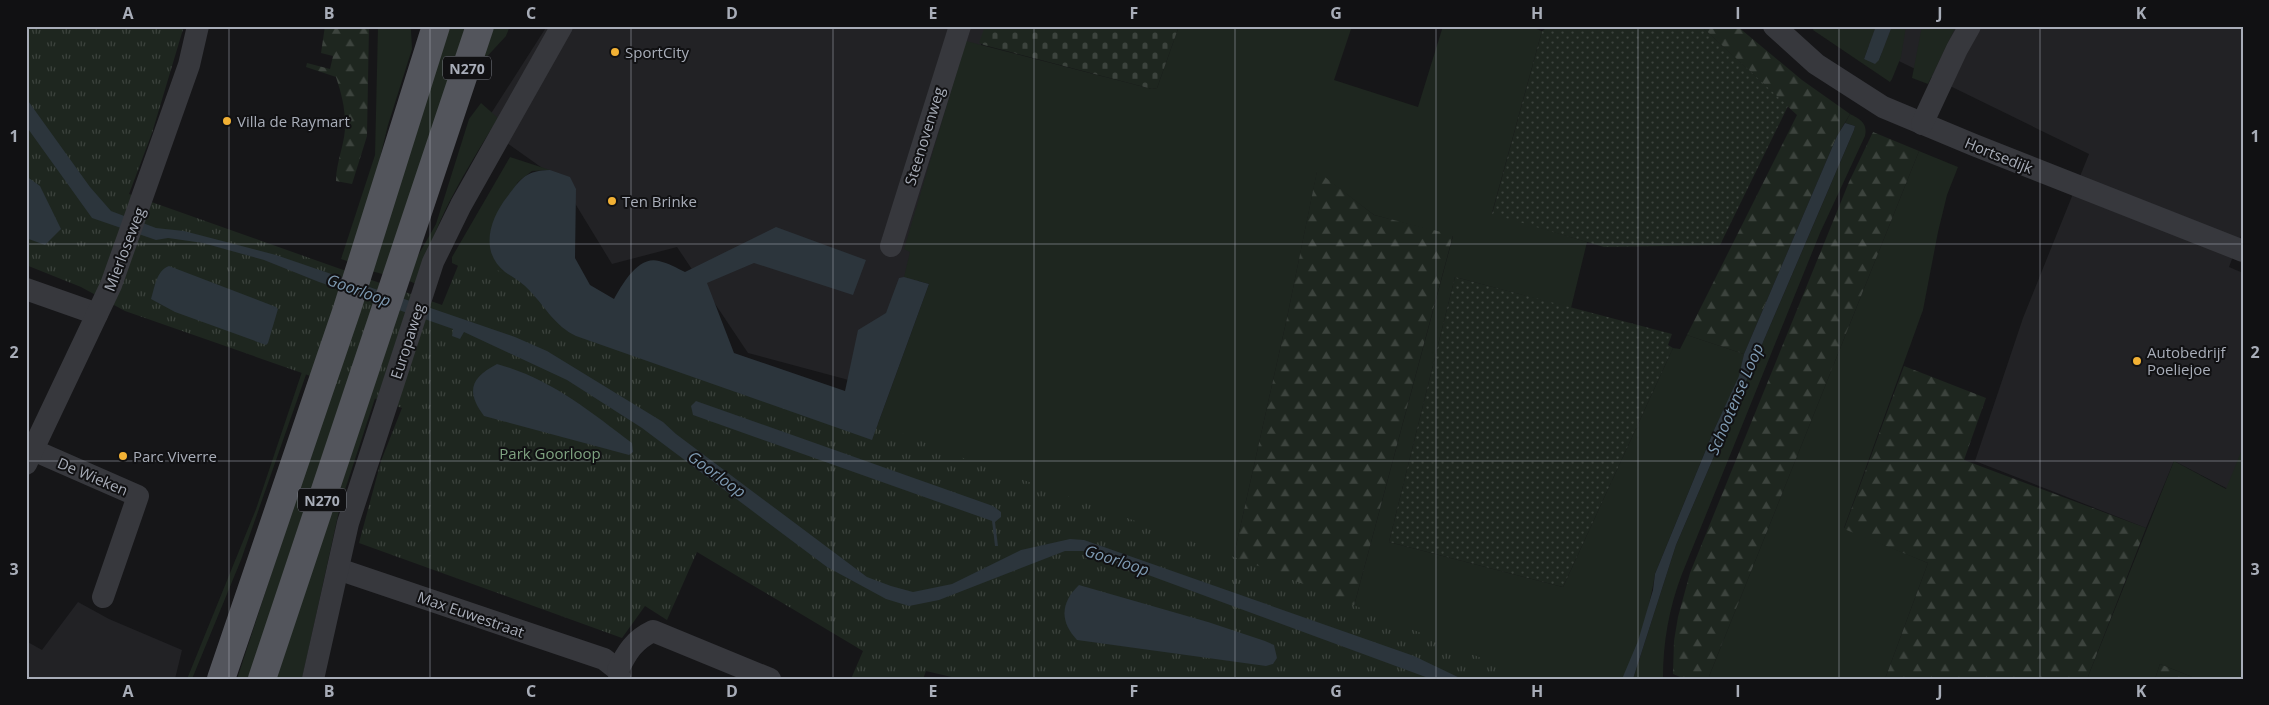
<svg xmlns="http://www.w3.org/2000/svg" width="2269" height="705" viewBox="0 0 2269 705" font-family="'Open Sans',sans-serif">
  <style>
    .built { fill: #222225 }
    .grass { fill: #1e261f }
    .forest { fill: url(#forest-firs) }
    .cemetery { fill: url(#cemetery-stones) }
    .park { fill: url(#park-tufts) }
    .garden { fill: url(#garden-dots) }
    .water { fill: #2c353c }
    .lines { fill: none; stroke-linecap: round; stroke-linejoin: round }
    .minor { stroke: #37383d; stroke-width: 22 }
    .major { stroke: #53555c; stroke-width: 28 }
    .grid { fill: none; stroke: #a8adb8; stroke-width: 1; stroke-opacity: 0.55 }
    .poi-dot { fill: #f2b134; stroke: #111113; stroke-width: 2 }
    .labels { text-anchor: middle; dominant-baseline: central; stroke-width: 4; stroke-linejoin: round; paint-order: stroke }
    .shield { fill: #111113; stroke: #7b7e86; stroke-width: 1 }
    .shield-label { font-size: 14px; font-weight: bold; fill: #a8adb8 }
    .poi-label { font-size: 15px; fill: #a8adb8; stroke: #111113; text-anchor: start }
    .street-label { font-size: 15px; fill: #a8adb8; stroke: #111113 }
    .park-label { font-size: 15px; fill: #7fa381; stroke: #111113 }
    .water-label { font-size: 16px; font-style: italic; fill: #7f9bb3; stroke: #111113 }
    .neatline { fill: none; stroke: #a8adb8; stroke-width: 2 }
    .grid-label { font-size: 16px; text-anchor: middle; font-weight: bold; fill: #a8adb8 }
  </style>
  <defs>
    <pattern id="forest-firs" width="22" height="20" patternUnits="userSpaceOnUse" patternTransform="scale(1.25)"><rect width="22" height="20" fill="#1e261f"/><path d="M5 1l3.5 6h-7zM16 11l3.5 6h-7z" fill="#3c433d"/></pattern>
    <pattern id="cemetery-stones" width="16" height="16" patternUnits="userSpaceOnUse" patternTransform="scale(1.25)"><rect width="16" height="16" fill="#1e261f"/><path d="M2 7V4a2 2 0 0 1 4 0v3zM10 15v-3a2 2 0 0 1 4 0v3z" fill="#3c433d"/></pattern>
    <pattern id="park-tufts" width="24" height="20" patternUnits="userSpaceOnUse" patternTransform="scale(1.25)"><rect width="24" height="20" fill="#1e261f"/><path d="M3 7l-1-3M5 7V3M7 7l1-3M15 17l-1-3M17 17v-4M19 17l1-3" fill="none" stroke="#3c433d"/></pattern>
    <pattern id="garden-dots" width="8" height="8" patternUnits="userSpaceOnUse" patternTransform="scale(1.25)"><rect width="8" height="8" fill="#1e261f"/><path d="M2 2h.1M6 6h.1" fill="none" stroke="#3c433d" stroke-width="1.8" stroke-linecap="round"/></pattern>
  </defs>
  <rect width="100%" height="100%" fill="#161618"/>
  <!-- built -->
  <g class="built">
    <polygon points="547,26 986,26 921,278 856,382 748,353 677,247 612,264 562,182 483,126"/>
    <polygon points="1869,26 2243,26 2243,230 2229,267 2243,273 2243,450 2228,489 2174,461 2146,528 1975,461 2023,318 2089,154 1864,44"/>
    <polygon points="78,602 109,619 182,650 175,679 26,679 26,641 42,650"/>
  </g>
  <!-- grass -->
  <g class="grass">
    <polygon points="378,26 408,26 411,30 412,49 388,125 365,220 350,262 341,259 375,155"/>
    <polygon points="448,26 466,26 386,275 371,271"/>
    <polygon points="488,26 510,26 506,36 481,63"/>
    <path d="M1179,26H1352L1334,80L1418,107L1443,26H1528L1542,31L1492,213L1587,242L1571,308L1455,277L1389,542L1563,587L1673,348L1680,349L1687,335L1744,354L1740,376L1714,430L1655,574C1651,602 1637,655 1622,679H1500L1351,617L1453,236L1374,215L1317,172L1287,318L1230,573L872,440L929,284L904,277L910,252L904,249L966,41L1152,89L1157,88Z"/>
    <polygon points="1814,26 1876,26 1864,59 1879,60 1892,26 1906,26 1901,57 1892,79 1890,82 1813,30"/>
    <polygon points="1922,26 1956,26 1928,84 1912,78"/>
    <path d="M481,103L498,118C466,171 432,223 419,285L409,281L416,259L436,224L469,119Z"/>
    <path d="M1850,114C1860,119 1868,123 1865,136L1820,233L1682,574C1669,608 1663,642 1663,679H1633L1676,545L1854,130L1855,126L1845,123Z"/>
    <polygon points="1919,151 1958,167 1947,195 1938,232 1923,310 1844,528 1928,563 1885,679 1708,679"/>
    <polygon points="510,157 550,170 532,171 518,182 497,214 520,281 477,275 452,263 452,257"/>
    <polygon points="325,303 321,332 241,560 192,679 187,679 256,509"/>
    <polygon points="356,314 371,319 253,679 237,679"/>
    <polygon points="391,322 383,374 341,502 302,679 269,679"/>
    <polygon points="2243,447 2243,679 2197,679 2160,664 2155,679 2087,679 2174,461 2226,489"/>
  </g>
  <!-- forest -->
  <g class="forest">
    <path d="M325,26H369L367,136L352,184L336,181C336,161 346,142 345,123C345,107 341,92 336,77L306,67L307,63L330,69L333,56L321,53Z"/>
    <polygon points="1701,26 1737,26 1802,80 1850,114 1837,136 1744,354 1687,335 1797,115"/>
    <polygon points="1873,132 1919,151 1708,679 1685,679 1673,674 1674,641 1678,617 1690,573 1849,182"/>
    <polygon points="1317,171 1374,215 1453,235 1351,617 1230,573 1287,318"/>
    <polygon points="1904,366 1986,398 1964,460 2146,528 2087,679 1885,679 1928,563 1844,529"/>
    <polygon points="2160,664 2197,679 2155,679"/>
  </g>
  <!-- cemetery -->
  <polygon class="cemetery" points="985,26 1179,26 1157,88 1152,89 984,45 979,43"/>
  <!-- park -->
  <polygon class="park" points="26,26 184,26 152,133 129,194 442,305 462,256 963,458 1264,568 1532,679 960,679 926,671 923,679 851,679 863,651 697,552 667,620 645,606 622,638 359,543 381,461 402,408 125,311 81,287 26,265"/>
  <!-- garden -->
  <g class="garden">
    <polygon points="1550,26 1701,26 1788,106 1720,245 1604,247 1492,214 1542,31"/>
    <polygon points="1455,277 1672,334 1668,345 1673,348 1563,587 1389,542"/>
  </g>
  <!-- water -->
  <g class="water">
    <polygon points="1876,26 1892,26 1879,60 1875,64 1864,59"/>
    <polygon points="26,98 90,187 111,211 156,228 184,231 276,255 515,337 547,351 663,422 676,434 867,577 891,586 913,592 952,584 1021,550 1070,539 1084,540 1414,656 1462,679 1431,679 1083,551 1065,551 939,600 909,606 886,599 827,567 642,428 567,380 464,332 460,339 452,336 453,329 319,282 264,260 203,243 168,238 156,240 92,218 26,126"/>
    <polygon points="1845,123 1855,126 1854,130 1676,545 1633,679 1622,679 1638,641 1653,590 1655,574 1714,430 1739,376 1744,354 1837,136"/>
    <path d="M550,170L570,177L576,189L575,258L590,285L614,299C622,285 638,255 659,261C668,263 677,268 685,272L776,227L866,260L853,295L754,263L707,283L734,353L845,391L858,330L886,313L899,278L904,277L929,284L872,440L576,336C555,326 546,308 530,291C523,283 514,278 505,272C479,251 490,219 507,197C522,177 526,171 550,170Z"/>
    <polygon points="26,176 40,186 61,229 45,245 26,238"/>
    <path d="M169,266L276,307L278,309L268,343L266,345L175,312L151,299C155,287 156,271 169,266Z"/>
    <path d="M497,364C551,379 588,410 632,443L633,452L629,455L484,416C466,392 470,378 497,364Z"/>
    <polygon points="696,401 993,506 1001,512 1001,517 995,522 998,546 995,546 992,521 693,415 691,406"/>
    <path d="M1079,585L1208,622L1265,641L1274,645L1277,658L1273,664L1266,666L1077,640C1059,621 1061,602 1079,585Z"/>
  </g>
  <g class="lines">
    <!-- minor -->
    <g class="minor">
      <polyline points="1774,26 1816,64 1883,107 1974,145 2243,251"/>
      <polyline points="1922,124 1957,49 1970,26"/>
      <polyline points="891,246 960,26"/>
      <polyline points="26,289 97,314"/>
      <polyline points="33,450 138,496 103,597"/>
      <polyline points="26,464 111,285 189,65 198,26"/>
      <polyline points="338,569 604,659 618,670 620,679"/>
      <path d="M618,670C627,652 634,640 653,631L770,679"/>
      <polyline points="313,679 348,523 433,262 461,205 562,26"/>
    </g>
    <!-- major -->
    <g class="major">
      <polyline points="221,679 347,309 436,26"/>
      <polyline points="262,679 480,26"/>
    </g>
  </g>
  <!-- grid -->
  <path class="grid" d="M229,26V679M430,26V679M631,26V679M833,26V679M1034,26V679M1235,26V679M1436,26V679M1638,26V679M1839,26V679M2040,26V679M26,244H2243M26,461H2243"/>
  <!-- markers -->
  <g class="poi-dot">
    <circle cx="615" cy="52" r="5"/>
    <circle cx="227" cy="121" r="5"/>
    <circle cx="612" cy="201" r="5"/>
    <circle cx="2137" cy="361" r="5"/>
    <circle cx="123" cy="456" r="5"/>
  </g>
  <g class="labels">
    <!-- shield labels -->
    <g class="shield">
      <rect x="443" y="56.5" width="48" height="23" rx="4"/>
      <rect x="298" y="488.5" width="48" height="23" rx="4"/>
    </g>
    <g class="shield-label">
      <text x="467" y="68">N270</text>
      <text x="322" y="500">N270</text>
    </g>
    <!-- poi labels -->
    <g class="poi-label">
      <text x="625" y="52">SportCity</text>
      <text x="237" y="121">Villa de Raymart</text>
      <text x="622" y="201">Ten Brinke</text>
      <text x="2147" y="352">Autobedrijf<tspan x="2147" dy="17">Poeliejoe</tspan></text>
      <text x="133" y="456">Parc Viverre</text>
    </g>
    <!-- street labels -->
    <g class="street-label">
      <text transform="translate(924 136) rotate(-73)">Steenovenweg</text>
      <text transform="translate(1999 155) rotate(22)">Hortsedijk</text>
      <text transform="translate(124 249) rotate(-69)">Mierloseweg</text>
      <text transform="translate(407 341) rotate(-72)">Europaweg</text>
      <text transform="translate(93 476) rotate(23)">De Wieken</text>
      <text transform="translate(471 614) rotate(19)">Max Euwestraat</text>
    </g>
    <!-- park labels -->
    <g class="park-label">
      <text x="550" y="453">Park Goorloop</text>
    </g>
    <!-- water labels -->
    <g class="water-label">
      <text transform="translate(359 290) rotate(20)">Goorloop</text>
      <text transform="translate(1735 399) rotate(-67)">Schootense Loop</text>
      <text transform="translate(717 474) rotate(36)">Goorloop</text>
      <text transform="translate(1117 560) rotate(18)">Goorloop</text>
    </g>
  </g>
  <!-- border -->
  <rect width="2269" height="705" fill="none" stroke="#111113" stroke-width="55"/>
  <rect x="28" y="28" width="2214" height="650" class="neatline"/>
  <g class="grid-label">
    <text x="128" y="19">A</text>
    <text x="329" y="19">B</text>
    <text x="531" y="19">C</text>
    <text x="732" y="19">D</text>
    <text x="933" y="19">E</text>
    <text x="1134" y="19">F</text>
    <text x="1336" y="19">G</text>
    <text x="1537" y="19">H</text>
    <text x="1738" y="19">I</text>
    <text x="1940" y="19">J</text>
    <text x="2141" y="19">K</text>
    <text x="14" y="142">1</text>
    <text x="2255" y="142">1</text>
    <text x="14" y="358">2</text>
    <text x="2255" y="358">2</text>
    <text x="14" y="575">3</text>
    <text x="2255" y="575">3</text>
    <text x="128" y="697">A</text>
    <text x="329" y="697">B</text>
    <text x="531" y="697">C</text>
    <text x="732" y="697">D</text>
    <text x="933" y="697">E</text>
    <text x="1134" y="697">F</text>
    <text x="1336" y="697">G</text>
    <text x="1537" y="697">H</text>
    <text x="1738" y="697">I</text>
    <text x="1940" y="697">J</text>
    <text x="2141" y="697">K</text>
  </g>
</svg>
